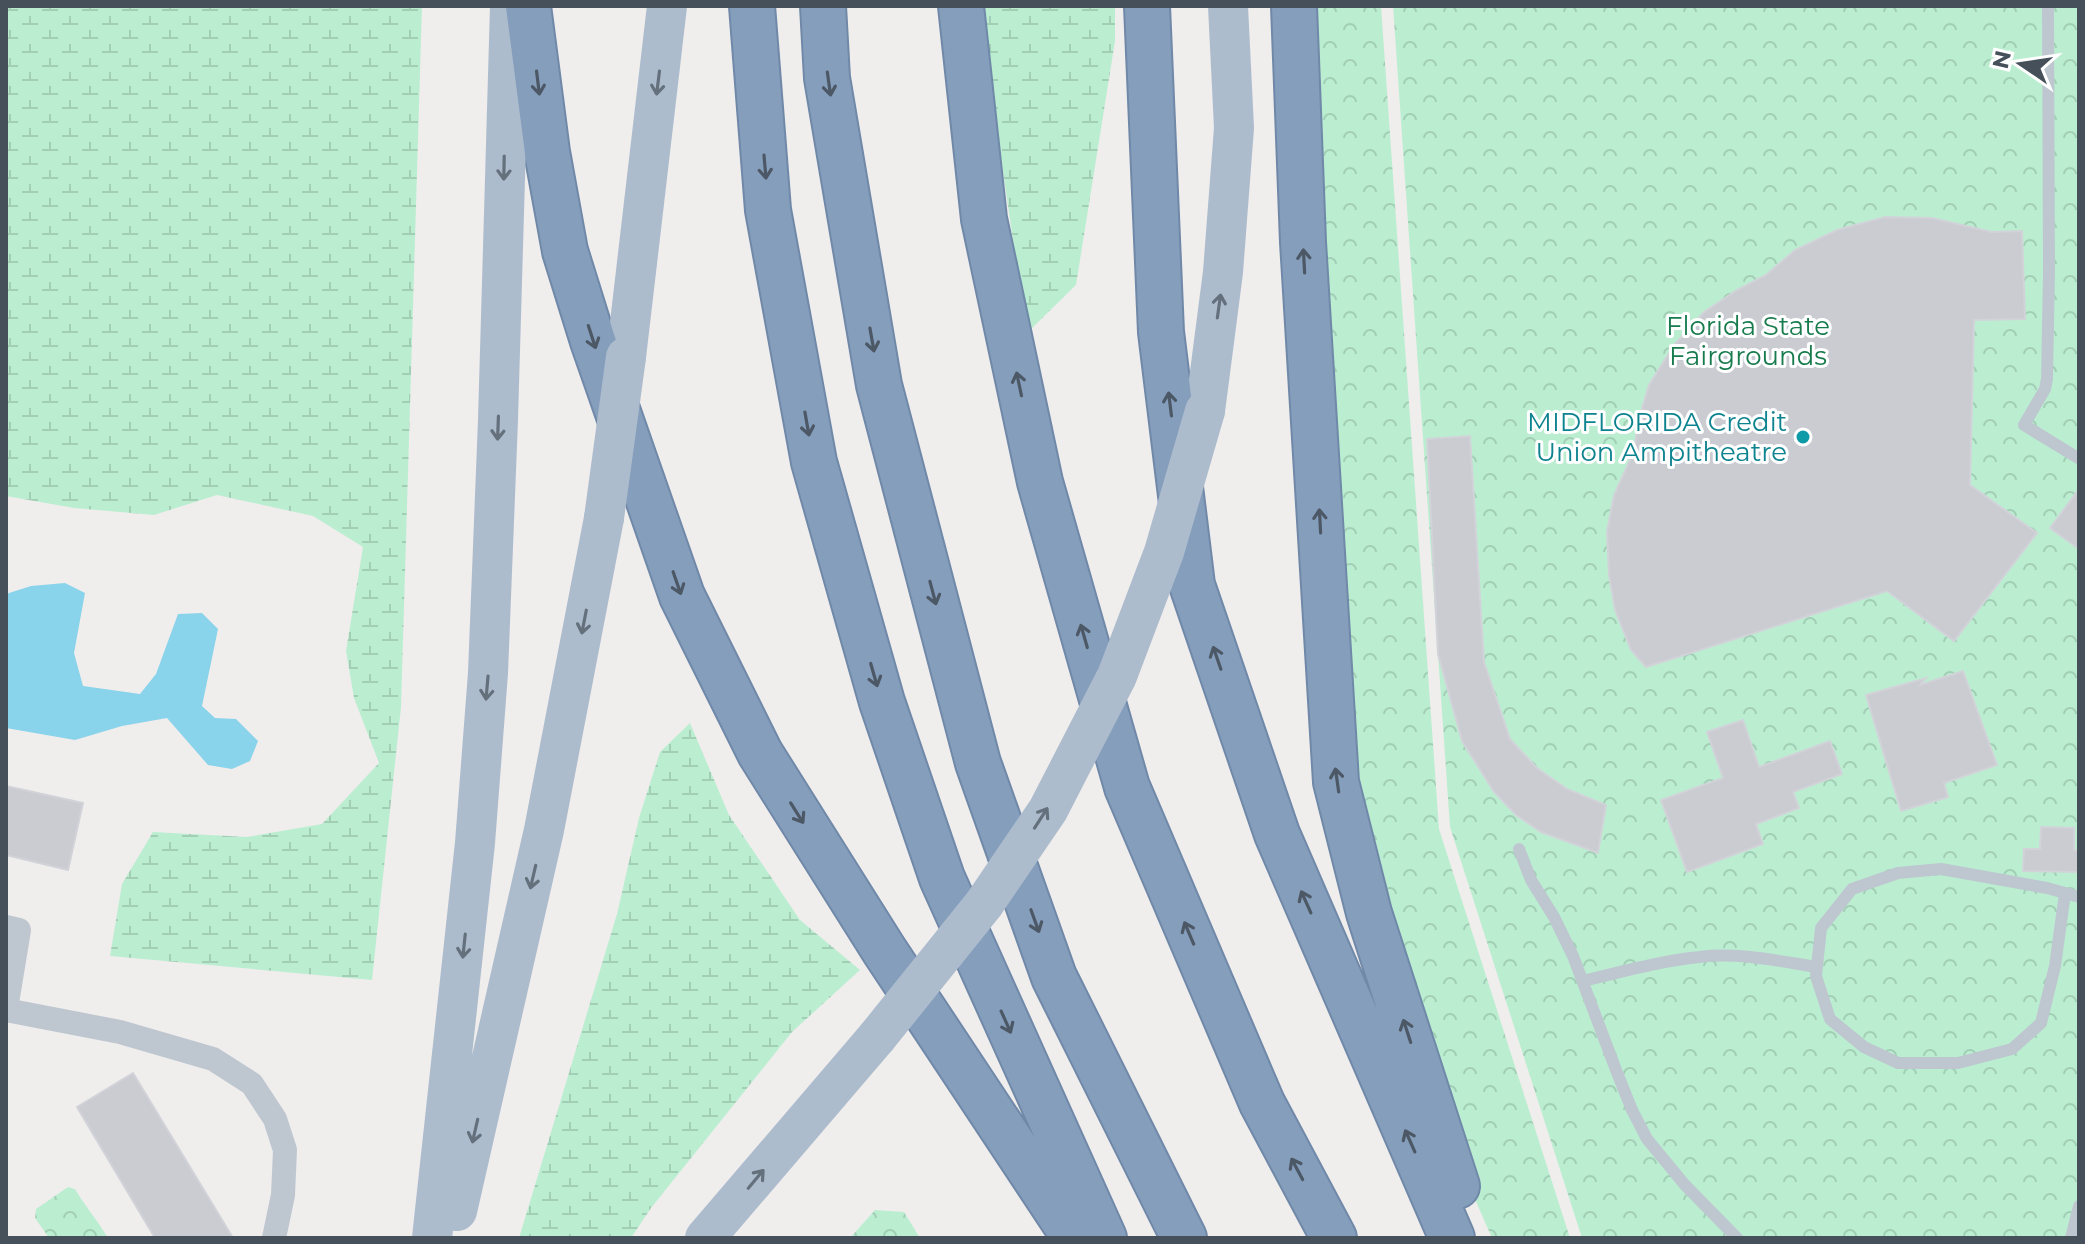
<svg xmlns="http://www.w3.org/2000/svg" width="2085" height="1244" viewBox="0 0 2085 1244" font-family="Montserrat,sans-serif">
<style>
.forest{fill:url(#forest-crowns)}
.wetland{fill:url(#wetland-marsh)}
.water{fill:#89d3eb}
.building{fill:#caccd2;stroke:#d1d3d9;stroke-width:2}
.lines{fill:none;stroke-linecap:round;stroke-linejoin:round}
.motorway-casing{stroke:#7089a8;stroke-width:48}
.service{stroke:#bec7d0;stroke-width:12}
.minor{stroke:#bec7d0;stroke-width:24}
.primary{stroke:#adbccd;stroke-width:40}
.motorway{stroke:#859ebc;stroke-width:44}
.primary-bridge{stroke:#adbccd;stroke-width:40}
.oneway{stroke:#4c5865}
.oneway2{stroke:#65707d}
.culture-dot{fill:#0f9aa8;stroke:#fff;stroke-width:3}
.labels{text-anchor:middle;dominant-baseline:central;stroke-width:6;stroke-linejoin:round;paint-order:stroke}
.park-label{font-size:26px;fill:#177b4d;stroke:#fff}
.culture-label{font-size:26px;fill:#0d838f;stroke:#fff;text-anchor:end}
</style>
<defs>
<pattern id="forest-crowns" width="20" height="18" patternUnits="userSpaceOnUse" patternTransform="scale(2)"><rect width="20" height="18" fill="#bbeed1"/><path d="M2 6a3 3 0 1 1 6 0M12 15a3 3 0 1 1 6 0" fill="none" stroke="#a2ceb6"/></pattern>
<pattern id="wetland-marsh" width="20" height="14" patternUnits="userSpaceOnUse" patternTransform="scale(2)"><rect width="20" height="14" fill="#bbeed1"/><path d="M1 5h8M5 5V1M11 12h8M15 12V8" fill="none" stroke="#a2ceb6"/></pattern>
</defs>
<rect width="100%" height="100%" fill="#f0eded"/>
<path class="forest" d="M1308,6H1381L1439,829L1570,1238H1492L1477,1204L1383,910L1350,781Z
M1393,6H2079V1238H1582L1450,827Z
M68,1187L75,1189C85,1206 98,1221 108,1238H49L35,1218L36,1209Z
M875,1210L904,1212L920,1238H850Z"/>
<path class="wetland" d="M6,6H422L401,707L372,980L110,956L122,884L153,832L247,837L322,824L379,763L354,698L346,651L363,547L313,516L217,495L154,515L74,508L6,496Z
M979,6H1115V41L1076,285L1029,331L1022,302Z
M690,723L729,815L800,920L860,970L792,1032L651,1208L631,1238H519L617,914L639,818L660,752Z"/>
<path class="water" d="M65,583L85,593L74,653L83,686L140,694L156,674L178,614L202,613L218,629L202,706L215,718L236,719L258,741L250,761L232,769L208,765L167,718L122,726L75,740L6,728V594L31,586Z"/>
<path class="building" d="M1885,217L1932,218L1992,232L2022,231L2025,319L1974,320L1970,485L2037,533L1954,641L1887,591L1646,667L1631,650L1615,610L1609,575L1607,532L1614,495L1634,451L1638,422L1649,385L1674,345L1704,312L1737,290L1766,275L1795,250L1837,230Z
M1470,436L1484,662L1510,739L1537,768L1567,789L1606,805L1598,853L1541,832L1516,815L1494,792L1462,741L1438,654L1427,439Z
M2079,489V549L2050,528Z
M1963,671L1997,765L1944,783L1948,797L1901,811L1866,695L1926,678L1920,685Z
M1743,720L1759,767L1830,741L1842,774L1793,792L1799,808L1756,824L1763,844L1687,872L1661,800L1723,778L1707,732Z
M6,786L83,803L68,870L6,855Z
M2041,827L2074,828V850H2079V872L2023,871L2024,849H2040Z
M133,1073L233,1238H155L77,1107Z"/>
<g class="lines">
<g class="motorway-casing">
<path id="motorway" d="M528,6L547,152L565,251L593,341L682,596L760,753L884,950L1075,1238
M752,6L768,210L814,462L882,702L942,878L1104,1238
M823,6L827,78L879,385L978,763L1054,977L1184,1238
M961,6L984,219L1040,482L1127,787L1262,1103L1334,1238
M1147,6L1161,332L1192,585L1277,834L1452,1238
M1294,6L1303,242L1336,782L1369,913L1457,1186"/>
</g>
<path class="service" d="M2048,6L2049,272L2047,379L2045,389L2024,425L2078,458L2079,456
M1519,849L1531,880L1554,917L1573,956L1616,1070L1632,1110L1647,1139L1685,1185L1737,1238
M2065,893L2055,966L2041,1023L2012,1049L1958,1063H1898L1864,1047L1830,1019L1816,976L1821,928L1852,889L1898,873L1941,869L2047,888L2065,893L2079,897
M1583,981C1621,972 1660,961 1699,957C1738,952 1778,961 1817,967
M2071,1238L2079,1206"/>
<path class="minor" d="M6,927L19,930L6,1009
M6,1010L120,1032L213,1059L252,1084L275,1119L285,1150L283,1195L274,1238"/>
<path class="primary" d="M626,357L667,6
M1205,411L1223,272L1234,128L1228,6
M457,1211L544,830L604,518
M432,1238L475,843L488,673L498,420L510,6
M705,1238L877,1037"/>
<use href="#motorway" class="motorway"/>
<path class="primary-bridge" d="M604,518L626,357
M877,1037L984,904L1048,810L1117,676L1164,552L1205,411"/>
</g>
<defs><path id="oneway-shaft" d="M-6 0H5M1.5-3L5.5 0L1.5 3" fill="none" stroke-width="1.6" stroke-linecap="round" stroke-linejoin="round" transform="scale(2)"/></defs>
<g class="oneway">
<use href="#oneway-shaft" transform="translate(538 83) rotate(83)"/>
<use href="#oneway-shaft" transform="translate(829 84) rotate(82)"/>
<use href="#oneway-shaft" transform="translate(765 167) rotate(85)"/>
<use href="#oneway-shaft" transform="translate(1304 261) rotate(-93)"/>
<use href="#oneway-shaft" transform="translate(592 337) rotate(72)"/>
<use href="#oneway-shaft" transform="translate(872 340) rotate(80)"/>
<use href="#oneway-shaft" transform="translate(1019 384) rotate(-102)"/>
<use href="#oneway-shaft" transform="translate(1170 404) rotate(-97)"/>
<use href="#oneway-shaft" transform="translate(807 424) rotate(80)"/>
<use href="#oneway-shaft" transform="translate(1320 521) rotate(-93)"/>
<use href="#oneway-shaft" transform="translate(677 583) rotate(71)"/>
<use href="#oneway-shaft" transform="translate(933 593) rotate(75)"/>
<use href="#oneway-shaft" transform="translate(1084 636) rotate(-106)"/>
<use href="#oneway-shaft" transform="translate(1217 658) rotate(-109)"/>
<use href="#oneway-shaft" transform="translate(874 675) rotate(74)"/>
<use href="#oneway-shaft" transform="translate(1337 780) rotate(-98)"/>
<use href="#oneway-shaft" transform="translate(797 813) rotate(58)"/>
<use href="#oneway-shaft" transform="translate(1306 902) rotate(-114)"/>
<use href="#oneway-shaft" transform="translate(1035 921) rotate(70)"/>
<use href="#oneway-shaft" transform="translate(1189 933) rotate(-113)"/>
<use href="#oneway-shaft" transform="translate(1006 1022) rotate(66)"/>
<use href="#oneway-shaft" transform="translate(1407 1031) rotate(-108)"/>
<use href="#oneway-shaft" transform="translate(1410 1141) rotate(-114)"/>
<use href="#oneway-shaft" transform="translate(1297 1169) rotate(-118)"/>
</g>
<g class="oneway2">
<use href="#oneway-shaft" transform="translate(658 83) rotate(97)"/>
<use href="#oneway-shaft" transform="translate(504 168) rotate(91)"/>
<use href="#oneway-shaft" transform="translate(1219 306) rotate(-82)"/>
<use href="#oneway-shaft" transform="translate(498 428) rotate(92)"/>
<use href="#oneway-shaft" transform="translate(584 622) rotate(101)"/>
<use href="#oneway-shaft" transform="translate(487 688) rotate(95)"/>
<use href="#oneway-shaft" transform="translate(1041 818) rotate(-57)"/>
<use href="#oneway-shaft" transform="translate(533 877) rotate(103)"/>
<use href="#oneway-shaft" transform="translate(464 946) rotate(96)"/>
<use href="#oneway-shaft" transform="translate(475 1131) rotate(103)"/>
<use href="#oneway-shaft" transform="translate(756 1179) rotate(-50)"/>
</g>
<circle class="culture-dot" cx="1803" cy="437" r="8"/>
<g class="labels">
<g class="park-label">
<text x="1748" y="326">Florida State<tspan x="1748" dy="30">Fairgrounds</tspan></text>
</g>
<g class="culture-label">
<text x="1787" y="422">MIDFLORIDA Credit<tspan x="1787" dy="30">Union Ampitheatre</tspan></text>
</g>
</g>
<rect width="2085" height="1244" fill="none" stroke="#46505b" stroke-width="16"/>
<g transform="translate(2021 64) rotate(283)" stroke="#ffffff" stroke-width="6" paint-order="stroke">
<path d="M0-6L14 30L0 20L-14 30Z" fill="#46505b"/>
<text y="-12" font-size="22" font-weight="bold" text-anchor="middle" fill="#46505b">N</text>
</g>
</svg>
